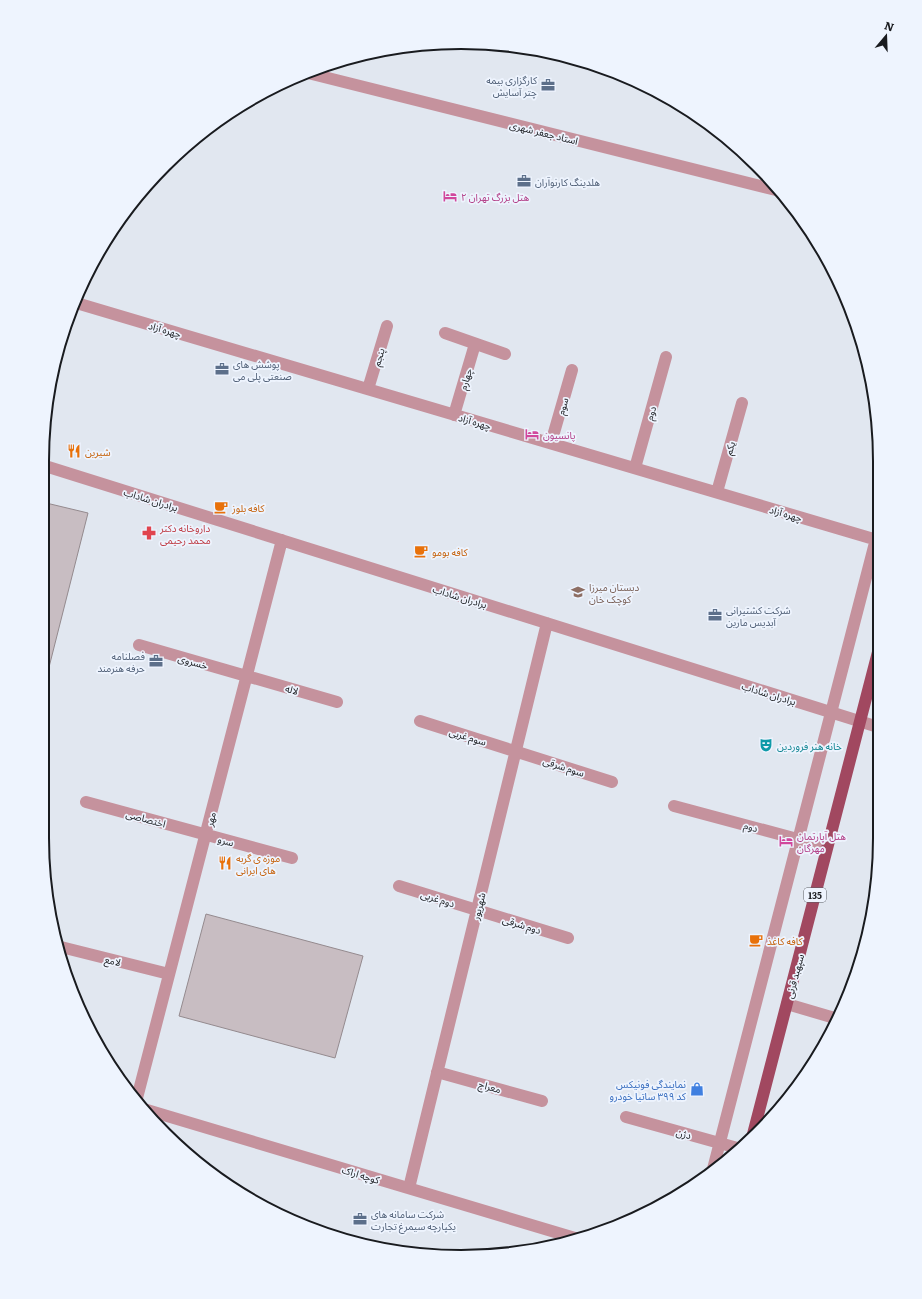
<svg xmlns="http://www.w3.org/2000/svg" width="922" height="1299" viewBox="0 0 922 1299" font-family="Literata,'Noto Sans Arabic',serif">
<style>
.building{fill:#c8bdc2;stroke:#948a8e}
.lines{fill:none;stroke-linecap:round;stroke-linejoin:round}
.minor{stroke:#c5929d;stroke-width:12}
.major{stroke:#a14860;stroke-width:12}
.labels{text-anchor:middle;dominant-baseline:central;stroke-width:3.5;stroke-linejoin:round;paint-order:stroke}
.shield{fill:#eef4fe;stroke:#595c62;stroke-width:1}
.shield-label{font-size:9px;font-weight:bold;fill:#191b1f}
.service-label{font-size:10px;fill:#4e5e75;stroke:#eef4fe;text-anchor:start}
.street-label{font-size:10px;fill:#191b1f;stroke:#eef4fe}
.hotel-label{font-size:10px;fill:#b23c85;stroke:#eef4fe;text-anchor:start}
.food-label{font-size:10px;fill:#c56008;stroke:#eef4fe;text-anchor:start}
.health-label{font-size:10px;fill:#be3a42;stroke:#eef4fe;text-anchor:start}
.education-label{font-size:10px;fill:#785e54;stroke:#eef4fe;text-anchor:start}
.culture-label{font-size:10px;fill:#0d838f;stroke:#eef4fe;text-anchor:start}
.shop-label{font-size:10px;fill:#366cbe;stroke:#eef4fe;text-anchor:end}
.rim{fill:none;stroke:#191b1f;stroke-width:2}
</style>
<rect width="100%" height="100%" fill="#e1e7f0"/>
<path class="building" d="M42,502L88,513L45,683L42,682Z
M206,914L363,956L335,1058L179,1016Z"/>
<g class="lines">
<path class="minor" d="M308,73L780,191
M73,302L877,540
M445,333L505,354
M368,389L387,326
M454,415L475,344
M551,443L572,370
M42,465L878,727
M635,468L666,357
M717,492L742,403
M139,645L337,702
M420,721L612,782
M86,802L292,858
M674,806L827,847
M399,886L568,938
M57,946L169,974
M787,1004L838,1019
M437,1072L542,1101
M137,1098L282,540
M147,1110L575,1238
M626,1117L741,1149
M713,1169L877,535
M409,1188L547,623"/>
<path class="major" d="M752,1138L878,652"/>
</g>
<defs>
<g id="office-bare" transform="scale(1.08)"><path d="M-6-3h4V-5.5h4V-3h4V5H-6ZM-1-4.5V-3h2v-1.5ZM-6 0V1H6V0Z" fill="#5c6f8a" stroke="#eef4fe" stroke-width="2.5" paint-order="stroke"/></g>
<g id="hotel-bare" transform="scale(1.08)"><path d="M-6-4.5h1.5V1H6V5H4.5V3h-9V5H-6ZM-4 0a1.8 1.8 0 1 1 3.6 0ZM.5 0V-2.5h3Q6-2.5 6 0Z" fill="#d1479c" stroke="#eef4fe" stroke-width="2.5" paint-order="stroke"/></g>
<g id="restaurant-bare" transform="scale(1.08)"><path d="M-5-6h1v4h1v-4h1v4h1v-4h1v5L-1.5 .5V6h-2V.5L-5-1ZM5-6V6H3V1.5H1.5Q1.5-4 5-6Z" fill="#e8710a" stroke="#eef4fe" stroke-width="2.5" paint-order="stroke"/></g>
<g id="cafe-bare" transform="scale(1.08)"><path d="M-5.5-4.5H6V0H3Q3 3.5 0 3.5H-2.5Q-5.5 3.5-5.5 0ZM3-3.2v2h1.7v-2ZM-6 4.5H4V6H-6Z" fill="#e8710a" stroke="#eef4fe" stroke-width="2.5" paint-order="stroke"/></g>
<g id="pharmacy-bare" transform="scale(1.08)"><path d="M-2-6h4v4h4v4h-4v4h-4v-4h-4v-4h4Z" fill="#e0444e" stroke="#eef4fe" stroke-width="2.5" paint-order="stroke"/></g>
<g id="school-bare" transform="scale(1.08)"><path d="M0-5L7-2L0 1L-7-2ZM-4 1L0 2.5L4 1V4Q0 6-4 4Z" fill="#8d6e63" stroke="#eef4fe" stroke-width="2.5" paint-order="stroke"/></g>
<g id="theatre-bare" transform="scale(1.08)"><path d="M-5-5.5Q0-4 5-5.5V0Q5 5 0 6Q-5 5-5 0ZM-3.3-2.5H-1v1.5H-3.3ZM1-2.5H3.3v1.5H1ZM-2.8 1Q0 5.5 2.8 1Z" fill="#0f9aa8" stroke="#eef4fe" stroke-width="2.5" paint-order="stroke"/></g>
<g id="shop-bare" transform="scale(1.08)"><path d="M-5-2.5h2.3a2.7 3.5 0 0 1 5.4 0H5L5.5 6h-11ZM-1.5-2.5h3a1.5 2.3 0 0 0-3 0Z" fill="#3f7fe0" stroke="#eef4fe" stroke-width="2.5" paint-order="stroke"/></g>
</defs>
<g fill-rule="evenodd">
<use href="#office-bare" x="548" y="85"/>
<use href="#office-bare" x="524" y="181"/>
<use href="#hotel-bare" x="450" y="196"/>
<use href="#office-bare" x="222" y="369"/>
<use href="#hotel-bare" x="532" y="434"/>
<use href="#restaurant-bare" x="74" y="451"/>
<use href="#cafe-bare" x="221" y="507"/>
<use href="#pharmacy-bare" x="149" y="533"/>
<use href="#cafe-bare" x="421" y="551"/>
<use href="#school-bare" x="578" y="592"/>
<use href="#office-bare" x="715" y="615"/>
<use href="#office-bare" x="156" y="661"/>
<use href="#theatre-bare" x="766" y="745"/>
<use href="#hotel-bare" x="786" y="841"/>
<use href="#restaurant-bare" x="225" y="863"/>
<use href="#cafe-bare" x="756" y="940"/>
<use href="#shop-bare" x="697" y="1089"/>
<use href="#office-bare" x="360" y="1219"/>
</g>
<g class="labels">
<rect class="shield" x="804" y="888" width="22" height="14" rx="3"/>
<g class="shield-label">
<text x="815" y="895">135</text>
</g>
<g class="service-label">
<text x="537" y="79" text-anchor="end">کارگزاری بیمه<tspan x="537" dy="12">چتر آسایش</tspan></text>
<text x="535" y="181">هلدینگ کارنوآران</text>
<text x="233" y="363">پوشش های<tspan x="233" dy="12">صنعتی پلی می</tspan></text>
<text x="726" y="609">شرکت کشتیرانی<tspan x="726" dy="12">آبدیس مارین</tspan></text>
<text x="145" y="655" text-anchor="end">فصلنامه<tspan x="145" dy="12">حرفه هنرمند</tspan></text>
<text x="371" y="1213">شرکت سامانه های<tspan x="371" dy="12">یکپارچه سیمرغ تجارت</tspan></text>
</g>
<g class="street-label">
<text transform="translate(544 132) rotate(14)">استاد جعفر شهری</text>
<text transform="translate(165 329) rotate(16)">چهره آزاد</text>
<text transform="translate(378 357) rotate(-73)">پنجم</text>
<text transform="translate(465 379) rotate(-74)">چهارم</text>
<text transform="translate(562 406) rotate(-74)">سوم</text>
<text transform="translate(650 413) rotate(-74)">دوم</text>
<text transform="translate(475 421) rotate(16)">چهره آزاد</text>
<text transform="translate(729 448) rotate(-74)">یکم</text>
<text transform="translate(151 499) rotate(17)">برادران شاداب</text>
<text transform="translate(786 513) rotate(16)">چهره آزاد</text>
<text transform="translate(460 596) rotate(17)">برادران شاداب</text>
<text transform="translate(193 661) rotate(16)">خسروی</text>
<text transform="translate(292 689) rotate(16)">لاله</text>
<text transform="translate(769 693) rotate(17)">برادران شاداب</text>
<text transform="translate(468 736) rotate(17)">سوم غربی</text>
<text transform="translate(564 766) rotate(18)">سوم شرقی</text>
<text transform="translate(146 818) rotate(15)">اختصاصی</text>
<text transform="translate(210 819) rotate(-75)">مهر</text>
<text transform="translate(751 826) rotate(15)">دوم</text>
<text transform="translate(226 840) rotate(15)">سرو</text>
<text transform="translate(438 898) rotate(17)">دوم غربی</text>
<text transform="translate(478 906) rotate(-76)">شهریور</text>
<text transform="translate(522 924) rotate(17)">دوم شرقی</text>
<text transform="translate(113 960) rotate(14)">لامع</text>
<text transform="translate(794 976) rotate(-75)">سپهبد قرنی</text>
<text transform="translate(490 1086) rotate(15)">معراج</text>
<text transform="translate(684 1133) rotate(16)">دژن</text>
<text transform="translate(361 1174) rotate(17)">کوچه اراک</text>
</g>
<g class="hotel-label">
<text x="461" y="196">هتل بزرگ تهران ۲</text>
<text x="543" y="434">پانسیون</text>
<text x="797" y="835">هتل آپارتمان<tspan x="797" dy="12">مهرگان</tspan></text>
</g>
<g class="food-label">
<text x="85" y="451">شیرین</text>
<text x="232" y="507">کافه بلوز</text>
<text x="432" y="551">کافه بومو</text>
<text x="236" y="857">موزه ی گربه<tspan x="236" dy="12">های ایرانی</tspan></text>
<text x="767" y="940">کافه کاغذ</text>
</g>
<g class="health-label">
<text x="160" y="527">داروخانه دکتر<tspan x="160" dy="12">محمد رحیمی</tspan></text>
</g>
<g class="education-label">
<text x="589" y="586">دبستان میرزا<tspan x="589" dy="12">کوچک خان</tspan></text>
</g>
<g class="culture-label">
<text x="777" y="745">خانه هنر فروردین</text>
</g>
<g class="shop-label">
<text x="686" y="1083">نمایندگی فونیکس<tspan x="686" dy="12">کد ۳۹۹ ساتیا خودرو</tspan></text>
</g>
</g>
<path d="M0 0H922V1299H0ZM461 49H461A412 412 0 0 1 873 461V838A412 412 0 0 1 461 1250H461A412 412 0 0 1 49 838V461A412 412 0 0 1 461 49Z" fill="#eef4fe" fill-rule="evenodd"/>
<path class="rim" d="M461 49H461A412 412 0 0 1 873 461V838A412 412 0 0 1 461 1250H461A412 412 0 0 1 49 838V461A412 412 0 0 1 461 49Z"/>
<g transform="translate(886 36) rotate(19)" stroke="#eef4fe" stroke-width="3" paint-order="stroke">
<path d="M0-3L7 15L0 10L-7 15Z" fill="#191b1f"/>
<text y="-6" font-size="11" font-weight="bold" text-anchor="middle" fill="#191b1f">N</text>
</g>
</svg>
